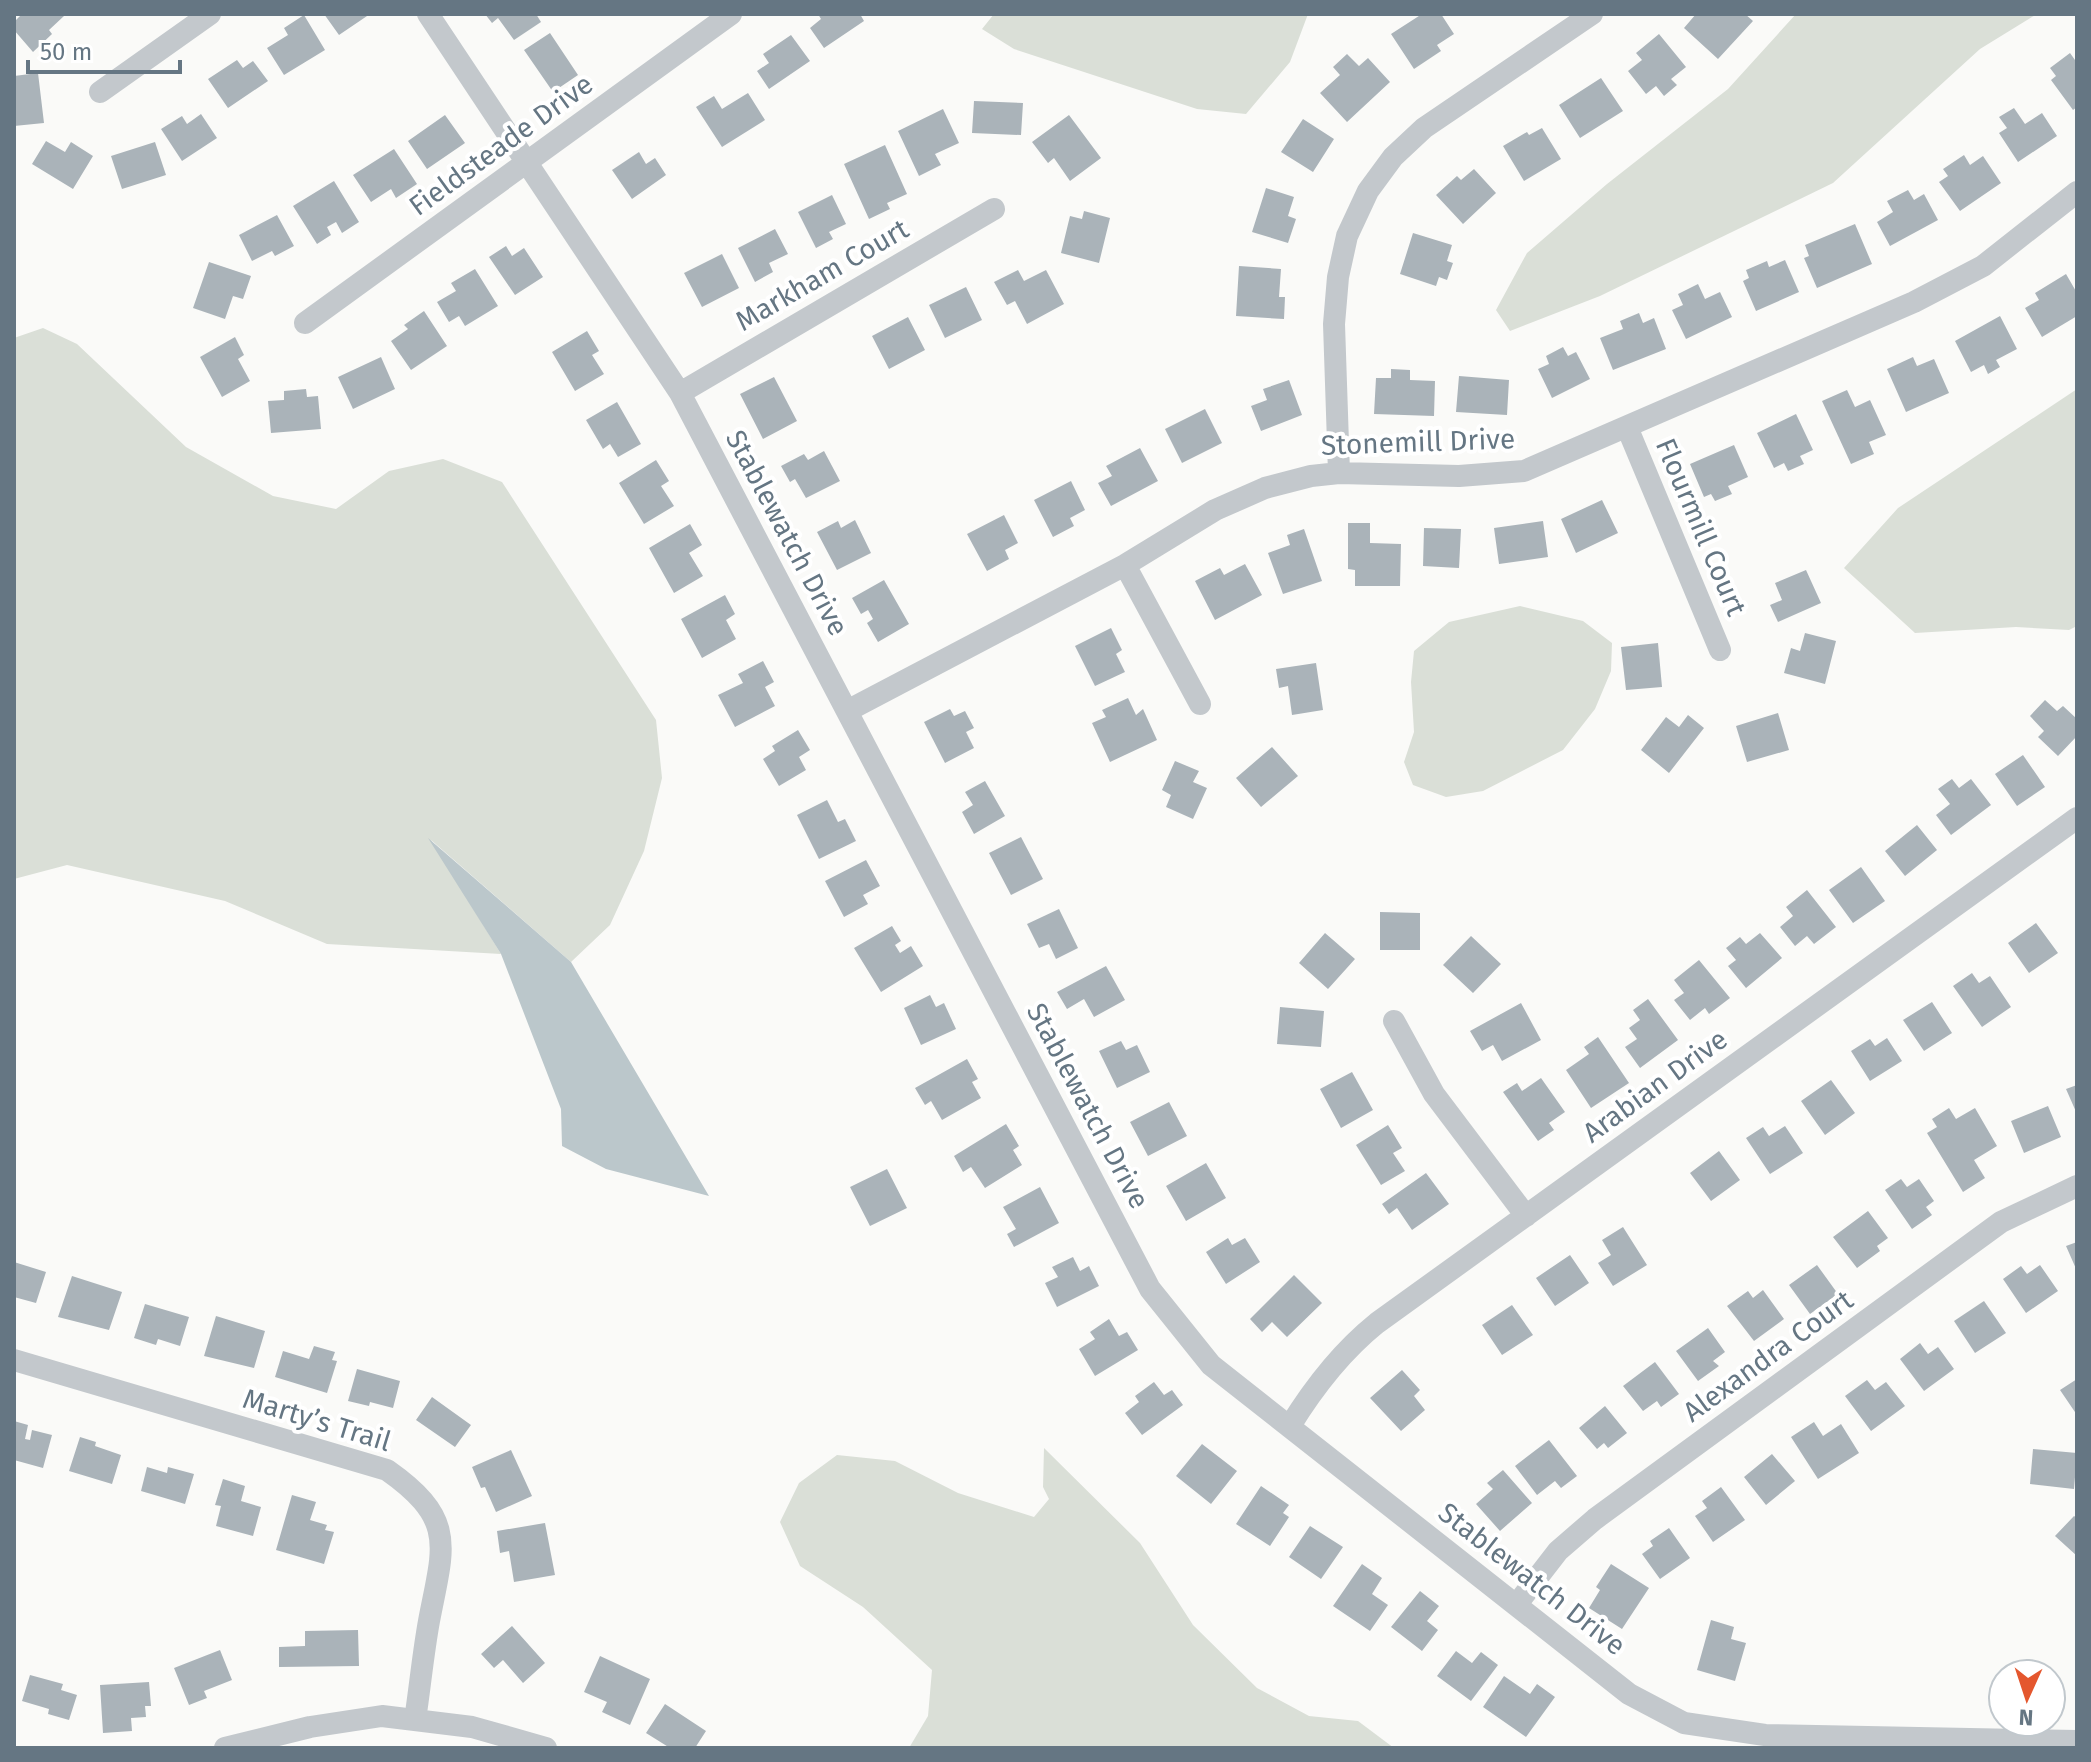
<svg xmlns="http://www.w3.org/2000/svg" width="2091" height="1762" viewBox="0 0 2091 1762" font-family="'Fira Sans',sans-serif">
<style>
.green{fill:#dadfd7}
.water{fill:#bbc7cb}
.building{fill:#aab3b9}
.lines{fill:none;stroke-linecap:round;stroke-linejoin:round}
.minor{stroke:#c3c8cc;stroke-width:22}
.labels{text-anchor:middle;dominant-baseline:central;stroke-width:8;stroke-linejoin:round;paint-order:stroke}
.street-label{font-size:28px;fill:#657683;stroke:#fff}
</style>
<rect width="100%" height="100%" fill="#fafaf8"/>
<path class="green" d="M994,14H1308L1290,62L1246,114L1197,109L1014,49L982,29Z
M1796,14H2037L1980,49L1833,183L1600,296L1510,331L1496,310L1527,253L1607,184L1728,89Z
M43,328L77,344L186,447L273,496L336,509L389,471L443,459L502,482L656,720L662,778L644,851L610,925L571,962L431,840L501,954L327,944L225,901L67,865L14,879V338Z
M2077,389V626L2069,630L2016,627L1915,633L1844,568L1898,508Z
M1520,606L1583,621L1612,643L1611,671L1595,709L1563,750L1483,791L1446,797L1413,785L1404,762L1414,732L1411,682L1414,651L1449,622Z
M1044,1448L1140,1543L1193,1625L1257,1688L1309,1716L1358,1721L1394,1748H909L928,1716L932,1670L863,1607L800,1566L780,1522L799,1483L837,1455L895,1461L958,1493L1034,1517L1049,1499L1043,1487Z"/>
<path class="water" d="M428,838L571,962L709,1196L606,1169L562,1146L561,1109L501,954Z"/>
<path class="building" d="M22,14H63L64,16L49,30L52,34L33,52L14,30V22Z
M324,14H370L339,35Z
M485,14H536L541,22L514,40L498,18L492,23Z
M818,14H860L864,21L824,48L810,28L821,19Z
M1422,14H1441L1454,34L1437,45L1441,51L1414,69L1391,34Z
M1696,14H1745L1753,21L1718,59L1684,28Z
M304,15L325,50L284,75L267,48L288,35L284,28Z
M550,33L578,75L553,92L524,50Z
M1659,34L1686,67L1671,79L1677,85L1664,96L1656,86L1646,94L1628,71L1642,60L1636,53Z
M791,35L810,61L769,89L757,71L769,63L763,54Z
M2070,53L2075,60L2077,58V107L2073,110L2051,80L2056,76L2050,68Z
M1347,54L1359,66L1368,58L1390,82L1347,122L1320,93L1340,75L1333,67Z
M237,60L243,68L253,61L268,81L228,108L208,79Z
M38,73L44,123L14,126V76Z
M1601,78L1623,111L1580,138L1559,105Z
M748,93L765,120L722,147L696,107L714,96L722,109Z
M974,101L1023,103L1021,135L972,133Z
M2014,108L2025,124L2042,113L2057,136L2018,162L1999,133L2007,128L1999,117Z
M943,109L959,143L935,154L941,165L919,176L898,131Z
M201,114L217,138L182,161L161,129L182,116L187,124Z
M445,115L465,143L427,169L408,141Z
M1069,115L1101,158L1070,181L1054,158L1048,163L1032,142Z
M1303,119L1334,139L1313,172L1281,152Z
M1542,128L1561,159L1524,181L1503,146L1527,132L1529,135Z
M46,141L65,152L71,142L93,156L73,189L32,164Z
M155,142L166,175L122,189L111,156Z
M885,145L907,194L887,203L890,209L869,219L844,164Z
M394,149L417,184L396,198L391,189L371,202L353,175Z
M639,152L646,164L655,158L666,175L632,199L612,170Z
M1964,155L1970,165L1983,156L2001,183L1960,211L1939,182L1948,176L1943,169Z
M1474,169L1496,193L1463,224L1436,195L1457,176L1461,180Z
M334,181L359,222L342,233L336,222L327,227L331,235L317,244L293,206Z
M1266,188L1294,197L1288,216L1296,219L1288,243L1252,232Z
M1908,190L1914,200L1924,194L1938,220L1890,246L1877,222L1893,212L1887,201Z
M832,195L846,224L829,232L833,239L816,248L798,212Z
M1084,211L1110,218L1099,263L1061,253L1070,216L1082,219Z
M277,215L294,246L275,256L272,251L252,261L239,235Z
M1855,224L1872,264L1817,288L1804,258L1809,256L1805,245Z
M775,229L788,254L769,263L773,272L755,282L738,248Z
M1413,233L1452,245L1447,261L1453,263L1447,280L1439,277L1436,286L1400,274Z
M506,246L512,256L524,248L543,277L515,295L489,257Z
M722,254L739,288L702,307L684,273Z
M1785,260L1799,292L1756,311L1743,281L1749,278L1746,270L1767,261L1769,267Z
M209,262L251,276L243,299L233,296L225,319L193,308Z
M1239,266L1281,269L1279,297H1285L1284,319L1236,316Z
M475,269L498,306L465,326L459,316L449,322L437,302L456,291L451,283Z
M1018,270L1024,281L1046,270L1064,304L1027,324L1015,301L1007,305L994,282Z
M2066,274L2077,293V316L2042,337L2025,308L2039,300L2035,293Z
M1698,284L1705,299L1720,292L1732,317L1686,339L1672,310L1683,305L1678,294Z
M966,287L982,320L945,338L929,305Z
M424,311L447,346L411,370L391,341L408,329L404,325Z
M1639,313L1643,323L1654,318L1666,349L1613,370L1600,338L1623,329L1620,321Z
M2000,316L2017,349L1996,360L2000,367L1988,374L1984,365L1971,372L1955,341Z
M908,317L925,350L889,369L872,336Z
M587,331L599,351L592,355L604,374L575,391L552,352Z
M235,337L244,355L238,359L250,381L222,397L200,357Z
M1563,347L1568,356L1576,352L1590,379L1552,398L1538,369L1549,364L1546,356Z
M381,357L395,389L353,409L338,377Z
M1913,357L1917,366L1934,359L1949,393L1906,412L1887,369Z
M1391,369L1410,370V380L1435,381L1434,416L1374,414L1376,378H1391Z
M1459,376L1509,380L1507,415L1456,412Z
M774,377L797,421L763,439L740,394Z
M1289,380L1302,415L1261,431L1251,406L1267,400L1263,389Z
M306,389L307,397L318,396L321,429L271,433L268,401L284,400V391Z
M1847,390L1855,407L1870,400L1886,435L1869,442L1874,454L1851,464L1822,401Z
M617,402L641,444L618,457L610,444L603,449L586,420Z
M1205,409L1222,443L1182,463L1165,429Z
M1796,414L1813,450L1800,456L1804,464L1788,471L1784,463L1774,468L1757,433Z
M1734,445L1748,477L1728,486L1732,494L1715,501L1711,494L1704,497L1690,464Z
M1140,448L1158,481L1111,506L1098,483L1112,476L1106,466Z
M824,451L840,481L806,498L795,479L790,482L781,466L804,454L808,460Z
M656,460L669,481L661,486L674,506L644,524L619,483Z
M1071,481L1085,510L1070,518L1074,526L1053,537L1034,500Z
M1602,500L1618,533L1576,553L1561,519Z
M1004,515L1018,543L1005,550L1009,559L987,571L967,534Z
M855,520L871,553L837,570L817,532L838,521L841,528Z
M1543,521L1548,557L1499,564L1494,528Z
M1348,523H1370V543L1401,544L1400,586H1355V570L1348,569Z
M690,524L702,545L689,553L703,576L674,593L649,548Z
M1424,528L1461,529L1459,568L1423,566Z
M1304,529L1322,581L1283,594L1268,553L1290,545L1287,535Z
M1245,564L1262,595L1215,620L1195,581L1220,568L1224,575Z
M1806,570L1821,603L1778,622L1770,605L1782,600L1775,583Z
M884,580L909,624L878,642L867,623L873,619L868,610L861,614L852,598Z
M725,595L735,614L726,620L736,639L702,658L681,619Z
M1111,628L1122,650L1116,654L1125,672L1095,686L1075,646Z
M1805,633L1836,641L1825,684L1784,673L1791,648L1800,651Z
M1658,643L1662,687L1626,690L1621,647Z
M763,661L774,682L765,687L775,706L735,727L718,695L743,683L738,674Z
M1316,663L1323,710L1292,715L1288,686L1279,688L1276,669Z
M1128,698L1136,715L1143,709L1157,740L1110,762L1092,723L1106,717L1102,710Z
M2045,700L2057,711L2063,706L2077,719V736L2058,756L2038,737L2044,731L2030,716Z
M950,709L954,716L965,711L974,728L966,732L974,748L945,763L924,722Z
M1778,713L1789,750L1747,762L1736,726Z
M1688,715L1704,728L1669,773L1641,750L1666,717L1679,727Z
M798,730L810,750L799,757L806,770L779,786L763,759L775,751L772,746Z
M1272,747L1298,776L1261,807L1236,778Z
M2023,755L2045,787L2017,806L1995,774Z
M1175,761L1199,771L1193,782L1207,788L1193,819L1166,807L1171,795L1162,790Z
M1952,779L1959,788L1971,779L1991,805L1951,835L1936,815L1950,804L1938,789Z
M985,781L1005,816L974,834L962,812L973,805L965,792Z
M827,800L838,822L845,819L856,841L819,859L797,815Z
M1917,825L1937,850L1905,876L1885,851Z
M1021,837L1043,879L1011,895L989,853Z
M866,860L880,886L863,895L868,904L844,917L825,881Z
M1861,867L1885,901L1853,923L1829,890Z
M1807,890L1836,927L1814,944L1807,936L1795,946L1780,927L1793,916L1786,907Z
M1059,909L1078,948L1056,959L1049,944L1039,948L1027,924Z
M1380,912L1420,913V950H1380Z
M2036,923L2058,953L2029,973L2008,943Z
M892,926L901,941L895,945L900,953L911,946L923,966L881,992L854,948Z
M1325,933L1355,959L1328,989L1299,963Z
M1760,933L1782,958L1746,988L1728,966L1736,960L1726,948L1740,937L1746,944Z
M1471,936L1501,964L1473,993L1443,965Z
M1699,960L1730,998L1709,1014L1705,1008L1690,1020L1674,1000L1684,993L1674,980Z
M1106,966L1125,1000L1094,1017L1084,999L1067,1009L1057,992Z
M1972,973L1979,983L1990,976L2011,1007L1982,1027L1953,986Z
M930,995L936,1007L944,1003L956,1029L921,1045L904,1008Z
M1648,999L1678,1040L1640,1068L1625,1047L1637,1039L1629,1028L1640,1020L1633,1010Z
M1932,1002L1952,1033L1924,1051L1903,1020Z
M1521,1003L1541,1040L1502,1061L1493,1045L1482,1051L1470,1031Z
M1280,1007L1324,1011L1321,1047L1277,1044Z
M1598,1037L1629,1083L1591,1108L1566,1070L1589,1054L1584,1047Z
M1887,1038L1902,1061L1870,1081L1851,1051L1870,1039L1875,1046Z
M1121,1041L1126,1050L1137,1045L1150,1072L1117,1088L1099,1051Z
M967,1059L978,1079L972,1082L981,1098L942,1120L931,1101L925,1105L915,1088Z
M1352,1072L1373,1110L1341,1128L1320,1089Z
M1541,1078L1565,1112L1549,1123L1554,1130L1538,1141L1503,1092L1517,1083L1522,1091Z
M1831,1080L1855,1113L1825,1135L1801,1101Z
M2077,1085V1114L2066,1089Z
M1169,1102L1187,1136L1148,1156L1130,1122Z
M2048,1106L2061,1137L2024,1153L2011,1121Z
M1949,1108L1956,1119L1975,1108L1997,1146L1974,1160L1985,1178L1963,1192L1927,1133L1937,1127L1932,1119Z
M1006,1124L1019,1146L1013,1150L1022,1165L985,1188L971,1167L963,1172L954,1156Z
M1388,1125L1402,1148L1393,1153L1405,1171L1381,1185L1356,1145Z
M1785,1126L1803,1153L1770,1174L1746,1138L1763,1127L1769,1136Z
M1719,1151L1740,1180L1711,1201L1690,1173Z
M1206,1163L1226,1198L1186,1221L1166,1186Z
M887,1169L907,1208L870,1226L850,1187Z
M1426,1173L1449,1204L1412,1230L1397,1208L1389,1214L1382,1204Z
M1901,1179L1907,1187L1919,1179L1934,1201L1926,1207L1932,1215L1912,1229L1885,1190Z
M1040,1187L1059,1223L1014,1247L1007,1234L1016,1229L1003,1207Z
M1868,1211L1888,1238L1877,1246L1880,1251L1857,1268L1833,1237Z
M1623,1227L1647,1265L1613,1286L1598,1263L1611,1255L1602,1240Z
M1228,1238L1232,1245L1245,1238L1260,1262L1226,1284L1206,1252Z
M2077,1242V1271L2066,1246Z
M1570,1255L1589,1283L1555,1306L1536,1278Z
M1073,1257L1080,1271L1089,1266L1099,1286L1057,1307L1045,1283L1058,1277L1052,1267Z
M14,1262L46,1272L36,1303L14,1297Z
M1817,1265L1838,1294L1810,1314L1789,1285Z
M2040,1265L2058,1291L2026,1313L2003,1279L2021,1266L2027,1274Z
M1294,1275L1322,1303L1287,1337L1272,1322L1262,1332L1250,1319Z
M72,1276L122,1292L109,1330L58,1317Z
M1763,1290L1784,1319L1754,1341L1727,1306L1748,1291L1753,1298Z
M1984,1301L2006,1333L1975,1353L1954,1321Z
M145,1304L189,1317L180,1346L158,1339L156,1345L134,1338Z
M1512,1305L1533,1335L1502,1355L1482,1325Z
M216,1316L265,1331L254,1368L204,1356Z
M1109,1319L1119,1336L1127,1332L1138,1350L1095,1376L1079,1349L1095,1339L1090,1332Z
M1708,1328L1725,1352L1713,1361L1719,1366L1698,1381L1676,1351Z
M1920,1343L1928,1354L1938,1347L1954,1369L1924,1391L1900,1359Z
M314,1346L335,1352L332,1360L337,1361L327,1393L275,1377L283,1351L309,1359Z
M1655,1362L1679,1394L1661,1407L1657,1401L1643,1411L1623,1386Z
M357,1369L400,1381L393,1408L370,1402L369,1406L348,1401Z
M1402,1370L1420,1390L1414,1396L1425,1410L1401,1431L1370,1398Z
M2077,1379V1415L2060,1390Z
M1867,1380L1875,1390L1886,1382L1905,1406L1871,1431L1845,1396Z
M1154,1382L1164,1395L1172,1390L1183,1405L1142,1435L1125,1413L1139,1402L1135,1396Z
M432,1397L471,1425L455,1447L416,1420Z
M1605,1406L1627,1433L1608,1448L1604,1443L1597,1449L1579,1428Z
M14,1421L28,1425L25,1439L30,1440L32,1430L52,1435L43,1468L14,1460Z
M1814,1422L1823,1436L1841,1424L1859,1453L1818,1479L1791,1437Z
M80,1437L96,1442L95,1446L121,1455L112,1484L69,1471Z
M1549,1440L1577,1476L1561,1488L1555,1481L1537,1495L1515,1466Z
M1202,1444L1237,1471L1211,1504L1176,1476Z
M2033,1449L2077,1453L2074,1489L2030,1484Z
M511,1450L532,1496L496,1512L485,1487L481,1488L472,1467Z
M1772,1454L1795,1481L1766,1505L1744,1477Z
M147,1467L167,1473L168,1467L194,1474L185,1504L141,1491Z
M1503,1470L1532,1503L1500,1531L1476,1504L1493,1489L1487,1483Z
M223,1479L245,1486L241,1501L261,1507L253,1536L216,1526L221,1506L215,1505Z
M1261,1486L1289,1505L1283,1513L1289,1517L1270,1546L1236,1524Z
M1721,1487L1745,1520L1713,1542L1695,1516L1707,1508L1702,1501Z
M292,1495L316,1502L310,1520L327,1525L325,1530L334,1532L324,1564L276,1550Z
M2074,1516L2077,1518V1556L2055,1536Z
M545,1523L555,1575L514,1582L509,1551L500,1553L497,1531Z
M1310,1526L1343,1547L1321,1579L1289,1557Z
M1669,1528L1690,1558L1660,1579L1642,1554L1653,1546L1650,1541Z
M1362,1564L1382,1578L1372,1594L1388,1605L1370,1631L1333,1606Z
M1611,1564L1649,1588L1622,1629L1589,1608L1600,1590L1596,1587Z
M1420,1591L1439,1606L1427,1621L1438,1630L1422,1651L1391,1627Z
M1711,1620L1734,1627L1731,1639L1746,1643L1735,1681L1697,1670Z
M512,1626L545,1663L523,1683L503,1660L494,1668L481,1654Z
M358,1630L359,1666L279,1667V1647L305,1646V1631Z
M220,1650L232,1680L204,1691L207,1698L189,1705L174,1668Z
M1456,1651L1472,1663L1481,1652L1498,1665L1471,1701L1437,1676Z
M600,1656L650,1679L630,1725L602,1712L607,1702L584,1692Z
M30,1675L63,1684L61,1690L77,1695L69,1720L48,1714L49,1709L22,1701Z
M1504,1676L1530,1694L1537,1684L1555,1697L1526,1737L1483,1707Z
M149,1682L151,1706H145L146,1717L131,1718L132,1731L103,1733L100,1685Z
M665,1704L706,1731L695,1748H670L646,1733Z"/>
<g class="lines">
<path class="minor" d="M428,14L680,393L1150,1289L1211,1365L1629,1694L1684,1723L1765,1735L2077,1741
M100,92L210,14
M305,323L731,14
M680,393L994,209
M1627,427L1720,650
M1339,473L1334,324L1338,277L1347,236L1368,191L1393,157L1424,128L1592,14
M1125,565L1200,704
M847,711L1125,565L1215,510L1265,488L1311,476L1339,473L1459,476L1524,471L1914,302L1983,266L2077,192
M1394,1021L1434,1094L1526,1216
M14,1360L387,1470C458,1520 443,1547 429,1621C423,1654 420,1687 415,1720
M1290,1426C1314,1387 1341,1352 1377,1323L2077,818
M1517,1604L1558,1551L1595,1519L2001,1222L2077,1186
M225,1748L310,1727L382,1716L472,1727L546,1748"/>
</g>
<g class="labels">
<g class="street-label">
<text transform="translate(501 145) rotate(-36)">Fieldsteade Drive</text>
<text transform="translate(822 275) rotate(-30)">Markham Court</text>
<text transform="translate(1418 442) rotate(-2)">Stonemill Drive</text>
<text transform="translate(1701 527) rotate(67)">Flourmill Court</text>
<text transform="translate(787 533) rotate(62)">Stablewatch Drive</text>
<text transform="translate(1655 1086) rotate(-36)">Arabian Drive</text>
<text transform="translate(1088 1106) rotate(62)">Stablewatch Drive</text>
<text transform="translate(1768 1356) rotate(-36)">Alexandra Court</text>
<text transform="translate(317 1420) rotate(17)">Marty’s Trail</text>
<text transform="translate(1532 1579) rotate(38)">Stablewatch Drive</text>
</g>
</g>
<rect width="2091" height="1762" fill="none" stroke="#657683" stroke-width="32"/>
<g transform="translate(2027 1698) rotate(183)"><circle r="38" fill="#ffffff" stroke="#c1c8cd" stroke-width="2"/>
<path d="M0-6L14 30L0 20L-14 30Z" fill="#e4572e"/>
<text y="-12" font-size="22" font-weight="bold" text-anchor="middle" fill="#657683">N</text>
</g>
<path d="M28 60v12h152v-12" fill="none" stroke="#657683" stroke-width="4"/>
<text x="40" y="60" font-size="24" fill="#657683" stroke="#ffffff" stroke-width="6" paint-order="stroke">50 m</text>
</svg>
